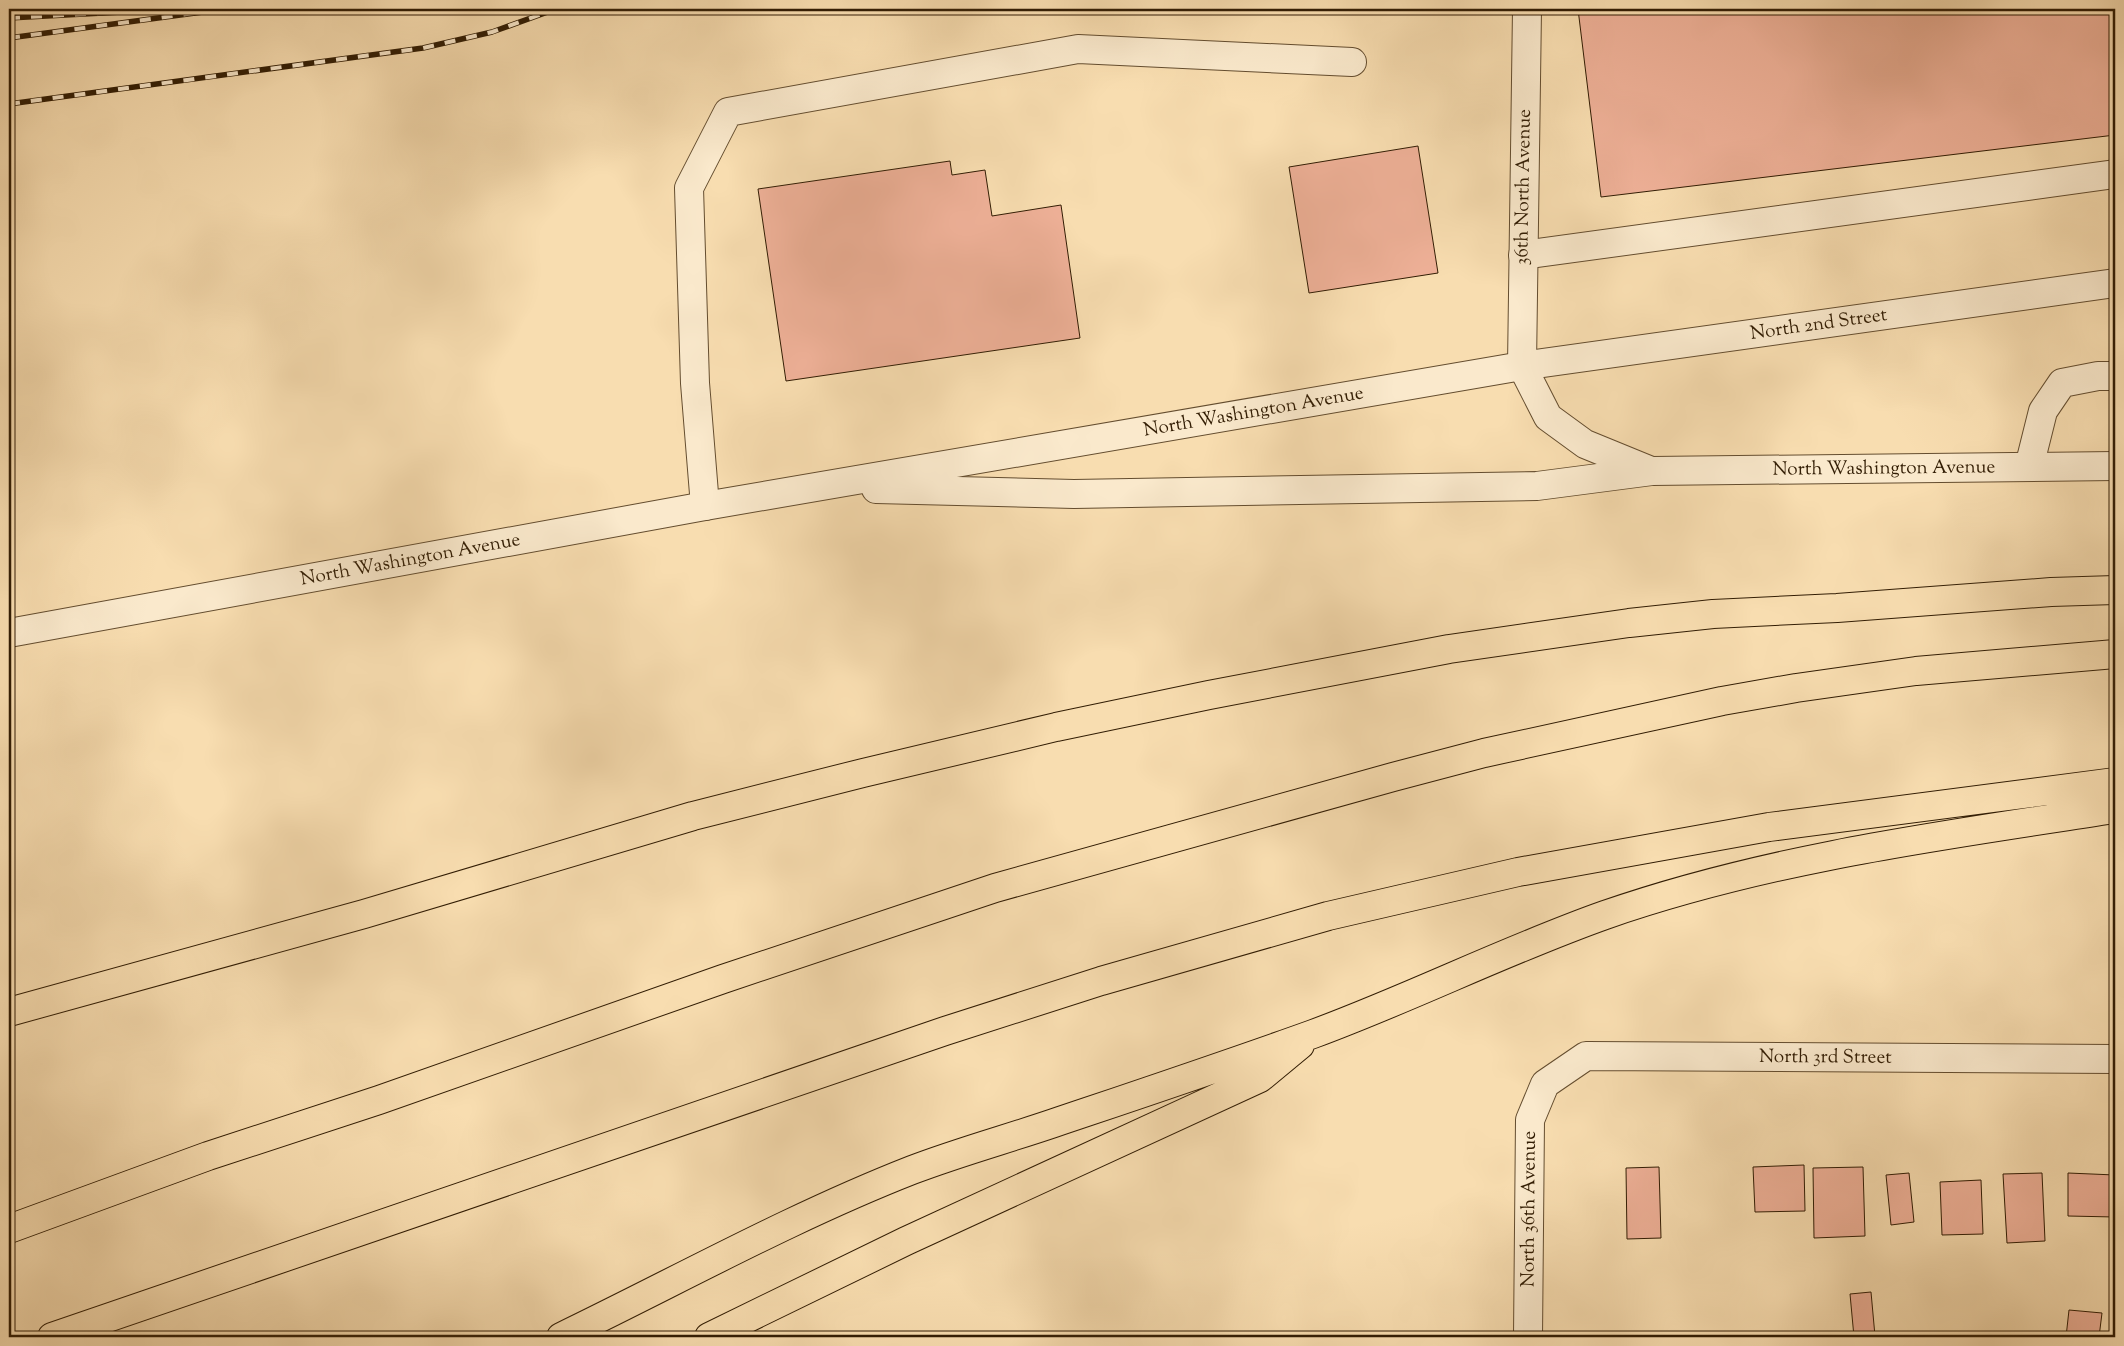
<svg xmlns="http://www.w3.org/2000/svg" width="2124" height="1346" viewBox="0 0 2124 1346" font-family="'Sorts Mill Goudy',serif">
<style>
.building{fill:#eeb097;stroke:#321d04}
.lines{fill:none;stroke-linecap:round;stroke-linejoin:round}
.minor-casing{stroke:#644d2f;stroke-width:30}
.highway-casing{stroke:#321d04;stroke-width:30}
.minor{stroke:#fae9cc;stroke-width:28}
.highway{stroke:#f8ddb0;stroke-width:28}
.rail-casing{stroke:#321d04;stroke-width:5.5}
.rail{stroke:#fae9cc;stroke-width:4;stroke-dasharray:11;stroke-linecap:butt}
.labels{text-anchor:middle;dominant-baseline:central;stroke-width:4.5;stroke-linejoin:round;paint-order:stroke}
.street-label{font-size:19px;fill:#321d04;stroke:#fae9cc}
</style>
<rect width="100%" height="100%" fill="#f8ddb0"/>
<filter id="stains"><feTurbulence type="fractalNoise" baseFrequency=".004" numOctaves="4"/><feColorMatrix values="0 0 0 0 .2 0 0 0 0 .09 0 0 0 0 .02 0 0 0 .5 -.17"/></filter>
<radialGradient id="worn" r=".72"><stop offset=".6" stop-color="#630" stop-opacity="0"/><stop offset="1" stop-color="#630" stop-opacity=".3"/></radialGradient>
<path class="building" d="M1578,9H2115V135L1601,197Z
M1418,146L1438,273L1309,293L1289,167Z
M950,161L952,175L985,170L992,216L1061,205L1080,338L786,381L758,189Z
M1804,1165L1805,1211L1755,1212L1753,1167Z
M1659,1167L1661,1238L1627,1239L1626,1168Z
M1863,1167L1865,1236L1814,1238L1813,1168Z
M1909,1173L1914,1222L1891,1225L1886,1175Z
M2042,1173L2045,1241L2007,1243L2003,1174Z
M2068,1173L2115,1175V1217L2068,1216Z
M1981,1180L1983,1234L1942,1235L1940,1182Z
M1871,1292L1875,1336L1854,1337L1850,1294Z
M2069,1310L2102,1313L2099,1337H2066Z
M1772,1333H1802L1803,1337H1772Z"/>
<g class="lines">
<g class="minor-casing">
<g id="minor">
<path d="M1527,9L1522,366L1548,417L1585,444L1651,471"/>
<path d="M1523,255L2115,174"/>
<path d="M2029,467L2043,411L2062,383L2098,376H2115"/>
<path id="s1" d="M876,489L1074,494L1537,486L1652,471L2115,466"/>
<path d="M705,506L695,383L689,188L728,112L1078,49L1352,62"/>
<path id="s2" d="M9,633L705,506L1522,366L2115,283"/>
<path id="s3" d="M1528,1337L1530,1120L1545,1084L1586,1056L2115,1059"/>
</g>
</g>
<g class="highway-casing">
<path id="highway" d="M9,1012L364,914L693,816L863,773L1056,727L1209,695L1449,649L1629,623L1713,614L1837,608L2051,592L2115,590
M9,1229L208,1156L379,1100L723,979L995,888L1393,777L1484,753L1722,701L1796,688L1916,671L2115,654
M52,1337L945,1031L1101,981L1328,916L1518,872L1769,827L2115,782
M561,1337C677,1281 792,1217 912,1170C959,1152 1007,1139 1054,1123C1140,1094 1227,1065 1313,1034C1411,998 1506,950 1605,915C1769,858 1944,835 2115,809
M709,1337L906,1241L1260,1078L1300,1045"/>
</g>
<use href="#minor" class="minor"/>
<use href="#highway" class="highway"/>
<g class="rail-casing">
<path id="rail" d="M9,18L178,9
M9,38L225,9
M9,104L423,48L492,32L556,9"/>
</g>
<use href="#rail" class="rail"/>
</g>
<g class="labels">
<g class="street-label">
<text transform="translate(1524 187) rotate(-89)">36th North Avenue</text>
<text stroke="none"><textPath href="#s2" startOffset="1836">North 2nd Street</textPath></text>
<text stroke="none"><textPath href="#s2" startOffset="1264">North Washington Avenue</textPath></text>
<text stroke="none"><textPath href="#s1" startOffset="1009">North Washington Avenue</textPath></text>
<text stroke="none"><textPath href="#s2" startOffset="408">North Washington Avenue</textPath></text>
<text stroke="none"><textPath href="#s3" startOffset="545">North 3rd Street</textPath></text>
<text stroke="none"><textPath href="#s3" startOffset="128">North 36th Avenue</textPath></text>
</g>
</g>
<rect width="2124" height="1346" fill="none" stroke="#f8ddb0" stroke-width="30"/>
<rect x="10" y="10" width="2104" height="1326" fill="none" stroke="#321d04" stroke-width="2.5"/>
<rect x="15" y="15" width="2094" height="1316" fill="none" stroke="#321d04"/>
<rect width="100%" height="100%" filter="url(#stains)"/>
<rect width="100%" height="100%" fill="url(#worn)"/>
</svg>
